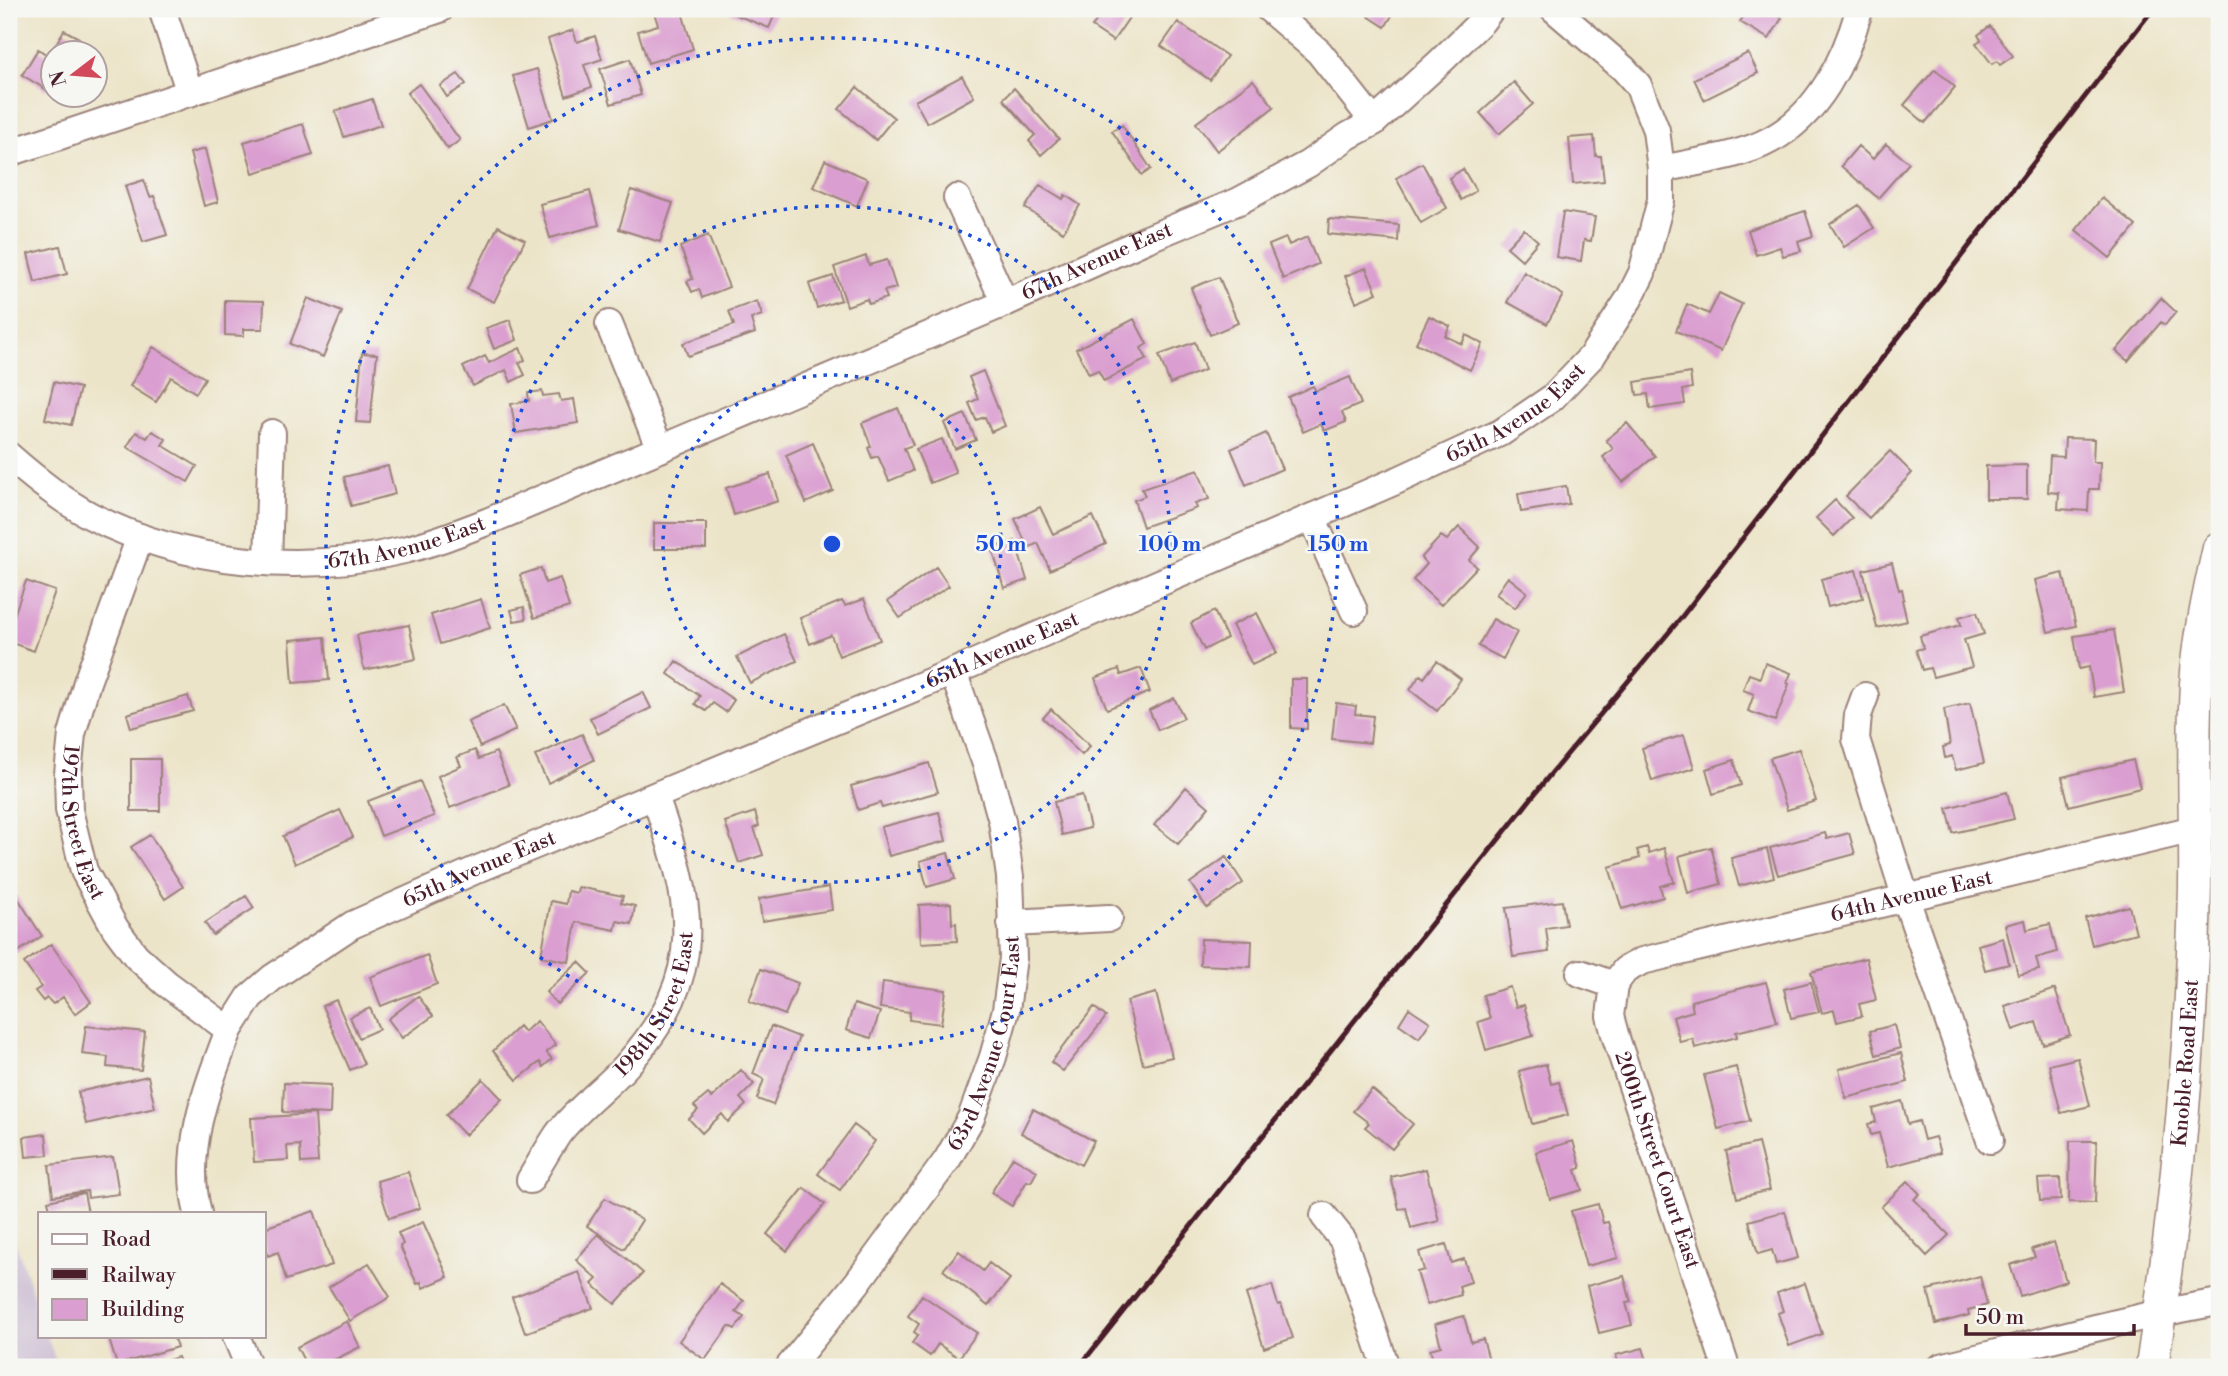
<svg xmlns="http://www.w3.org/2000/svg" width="2228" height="1376" viewBox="0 0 2228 1376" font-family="'Libre Bodoni',serif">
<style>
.industrial{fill:#ccbed3}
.building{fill:#da9ed0}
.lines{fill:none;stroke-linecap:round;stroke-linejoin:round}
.minor-casing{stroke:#9b827a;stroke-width:30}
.tertiary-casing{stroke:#9b827a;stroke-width:35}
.minor{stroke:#fff;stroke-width:26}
.tertiary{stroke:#fff;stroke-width:32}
.rail{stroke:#4a1f2b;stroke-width:5}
.ring{fill:none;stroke:#1d4ed8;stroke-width:3.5;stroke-dasharray:3.5 7}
.labels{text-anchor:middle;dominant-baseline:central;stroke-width:5;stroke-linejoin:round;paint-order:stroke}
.street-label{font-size:21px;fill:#4a1f2b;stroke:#f6f6f2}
.centre{fill:#1d4ed8;stroke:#f6f6f2;stroke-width:3.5}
.ring-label{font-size:21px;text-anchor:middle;font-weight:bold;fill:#1d4ed8;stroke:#f6f6f2;stroke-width:5;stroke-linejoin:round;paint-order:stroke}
</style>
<rect width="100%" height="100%" fill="#f6f6f2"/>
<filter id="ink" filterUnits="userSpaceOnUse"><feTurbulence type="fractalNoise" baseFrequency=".0143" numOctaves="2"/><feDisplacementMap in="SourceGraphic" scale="14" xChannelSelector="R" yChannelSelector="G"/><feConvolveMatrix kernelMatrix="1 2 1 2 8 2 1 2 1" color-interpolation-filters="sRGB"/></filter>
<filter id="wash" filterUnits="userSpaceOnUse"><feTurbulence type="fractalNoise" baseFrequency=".00686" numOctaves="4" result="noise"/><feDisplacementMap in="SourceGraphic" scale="28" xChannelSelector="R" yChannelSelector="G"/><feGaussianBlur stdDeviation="1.57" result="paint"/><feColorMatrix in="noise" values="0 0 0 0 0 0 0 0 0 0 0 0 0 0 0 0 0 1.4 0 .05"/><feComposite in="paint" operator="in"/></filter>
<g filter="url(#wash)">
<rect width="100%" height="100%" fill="#ece4c8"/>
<path class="industrial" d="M9,1223L40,1315V1336H47L58,1367H9Z"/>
<g id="blocks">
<path class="building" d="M653,9H681L693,49L648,63L638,31L658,25Z
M721,9H762L775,14L769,28Z
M1104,9H1135L1113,41L1092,27Z
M1372,9H1396L1385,27L1368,16Z
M1730,9H1767L1782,18L1769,39L1740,22L1743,17Z
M1178,22L1227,56L1210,80L1161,46Z
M1990,26L2013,56L2000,65L1997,61L1992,64L1976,43L1981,40L1978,35Z
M64,30L79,38L73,49L79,52H52V80L47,90L22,75L38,49L49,56Z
M573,30L577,42L595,36L602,59L584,65L592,87L566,96L548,39Z
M1748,53L1758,73L1704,100L1694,79Z
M630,59L641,95L611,104L600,69Z
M537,69L553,119L529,127L513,76Z
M1935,69L1955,87L1925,123L1904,105Z
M458,74L466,84L447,97L440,86Z
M962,76L974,97L927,123L915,101Z
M1253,80L1274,107L1217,151L1196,123Z
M1514,82L1533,104L1499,134L1480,113Z
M419,84L460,140L448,149L407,93Z
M857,87L894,118L876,140L839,109Z
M1014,88L1059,139L1041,155L1029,141L1035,135L1003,99Z
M372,99L381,125L344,137L335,111Z
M303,124L313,155L253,173L244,142Z
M1122,125L1151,169L1142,175L1112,131Z
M1594,136L1596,156H1601L1604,181L1573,184L1569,138Z
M1886,144L1909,163L1878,198L1841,166L1858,146L1873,159Z
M205,149L218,202L204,206L190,153Z
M825,160L868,179L857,206L813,187Z
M1422,163L1447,208L1421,223L1396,178Z
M1463,169L1476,191L1461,200L1449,178Z
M144,180L150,197L154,196L167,235L143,242L125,186Z
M1040,185L1063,199L1065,195L1080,205L1063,232L1025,208Z
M631,190L673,203L660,242L619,229Z
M590,191L599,225L550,238L540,204Z
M2102,198L2136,226L2110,258L2076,230Z
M1859,205L1874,228L1844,247L1830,224Z
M1805,211L1813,236L1798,241L1801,251L1783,256L1780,247L1756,255L1748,230Z
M1563,212L1595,217L1591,241L1584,240L1581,261L1556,257Z
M1329,219L1399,225L1398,241L1328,234Z
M498,226L525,240L494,302L467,289Z
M1524,229L1538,241L1522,260L1507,247Z
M708,235L729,287L702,298L699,289L692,292L687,281L693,279L680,247Z
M1307,237L1318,264L1283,279L1269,245L1286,238L1289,245Z
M60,246L67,274L35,282L28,254Z
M866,256L869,265L887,260L896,288L884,291L887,298L869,304L867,299L847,306L834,267Z
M1366,268L1377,293L1356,302L1345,276Z
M1524,272L1563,295L1547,324L1507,302Z
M833,276L841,300L817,308L809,284Z
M1219,277L1238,323L1210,335L1191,288Z
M1719,293L1742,304L1721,351L1676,331L1687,304L1709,314Z
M308,298L342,312L323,357L290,344Z
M2161,298L2176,312L2165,325L2161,322L2128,361L2116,351Z
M225,300L264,301L263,329H244V336L225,335Z
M757,301L762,315L751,319L755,333L688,356L683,343L734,325L729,311Z
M1429,316L1450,326L1445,336L1462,344L1466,335L1483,344L1470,370L1416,343Z
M1134,319L1147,344L1141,348L1147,359L1104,381L1098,370L1089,374L1076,349Z
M510,320L517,340L494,349L486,328Z
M1195,342L1205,370L1170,384L1159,355Z
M153,347L205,378L196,393L171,377L156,402L130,386Z
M520,348L525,360L519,363L525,375L511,382L506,370L473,386L463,367L485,356L489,363Z
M362,353L377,354L370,423L356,422Z
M983,371L1005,426L991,432L985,417L976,420L969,403L978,399L969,377Z
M1690,373L1692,388L1683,390L1685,404L1650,409L1648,394L1637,395L1635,382Z
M1350,377L1361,404L1342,412L1346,422L1324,431L1321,424L1303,432L1288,397L1313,386L1316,391Z
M54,382L80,388L71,425L45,419Z
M542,391L543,396L559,394L561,401L574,399L578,423L516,433L511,404L529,401L528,393Z
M898,408L913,445L904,448L913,471L889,481L878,456L872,458L868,448L871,446L862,423Z
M965,414L976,440L955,449L944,423Z
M1627,423L1655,456L1623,482L1603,457L1613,449L1606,440Z
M152,431L166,439L162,445L197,466L188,482L127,447L136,432L147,438Z
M1266,433L1282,469L1246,485L1231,449Z
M2065,438L2094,439L2093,462H2100L2099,489H2089L2088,511L2058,509L2059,493L2048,492L2050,456L2064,457Z
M942,439L956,473L930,483L916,449Z
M813,443L833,491L806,503L786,455Z
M1890,451L1912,473L1869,518L1846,496Z
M2027,465V499H1986V466Z
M388,466L395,494L351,506L344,477Z
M1198,470L1209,499L1195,504L1197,508L1143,527L1134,500L1145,496L1142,489Z
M770,474L778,501L734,515L726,488Z
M1566,486L1569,504L1521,512L1518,494Z
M1835,500L1852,518L1834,536L1816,518Z
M1040,507L1053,534L1093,516L1106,544L1050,570L1038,543L1028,548L1015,519Z
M654,523H706V549H654Z
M1459,527L1480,547L1469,560L1477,567L1441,605L1413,580L1427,564L1421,558L1441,536L1447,540Z
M1015,541L1027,580L1004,588L992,548Z
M1892,563L1899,590L1902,589L1904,599L1902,600L1907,621L1877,628L1863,570Z
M936,567L949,586L900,618L888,601Z
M541,568L545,583L560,578L569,607L534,618L520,575Z
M1856,570L1863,598L1828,607L1821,579Z
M2063,573L2076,626L2048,632L2035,580Z
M1508,577L1527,592L1515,608L1496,594Z
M26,581L55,591L34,651L9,642V630Z
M481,599L490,628L440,644L431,615Z
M864,599L880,640L839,656L831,635L810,644L800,618L842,601L845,606Z
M524,607L526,619L514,621L511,610Z
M1214,611L1227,638L1204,650L1191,623Z
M1977,612L1984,634L1964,640L1972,667L1933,677L1930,668L1922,670L1916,650L1923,648L1920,636L1961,625L1959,617Z
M1257,613L1277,653L1252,665L1232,625Z
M1493,619L1517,632L1503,659L1478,646Z
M409,625L416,659L364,670L357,635Z
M2114,630L2124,692L2094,697L2089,667L2079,669L2074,636Z
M784,634L797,661L750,683L737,657Z
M325,637L329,680L293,683L290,640Z
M676,661L734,700L726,712L713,703L706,711L695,704L700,696L668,674Z
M1437,661L1461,679L1437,711L1410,690L1420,675L1424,678Z
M1765,663L1791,673L1787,683L1789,684L1775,721L1748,711L1754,694L1743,690L1749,674L1760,678Z
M1141,668L1150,692L1107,709L1095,678L1119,669L1121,675Z
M1291,679H1307V729L1291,728Z
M643,692L651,708L598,734L590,718Z
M188,696L193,711L131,728L127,714Z
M1174,698L1184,718L1158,730L1149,710Z
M1336,703L1356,706L1355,714L1373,716L1370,743L1332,739Z
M1970,703L1984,763L1956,770L1952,756L1945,758L1943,747L1950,745L1944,709Z
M504,705L516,730L480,747L468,722Z
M1051,709L1090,746L1082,755L1043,718Z
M582,734L594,760L548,783L535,756Z
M1684,735L1694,768L1652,781L1642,748Z
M1799,749L1816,801L1787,810L1770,758Z
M475,750L479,759L496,752L509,785L450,808L438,776L461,766L457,757Z
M131,759H160V811H131Z
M1734,760L1741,785L1713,794L1706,769Z
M2133,760L2140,788L2069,806L2062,777Z
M929,763L938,792L882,808L880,803L858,810L851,786Z
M420,781L434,816L381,836L368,801Z
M1186,787L1209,807L1178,844L1154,825Z
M2007,792L2014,819L1953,833L1947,808Z
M1082,795L1090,828L1062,835L1054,802Z
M340,810L353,837L295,864L283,836Z
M755,812L759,826L754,828L763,855L739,863L725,822Z
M939,812L946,841L889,856L881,827Z
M1825,833L1827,839L1849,833L1855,854L1778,875L1770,848Z
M150,835L183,887L165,899L131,847Z
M1647,847L1649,853L1664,848L1674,882L1660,886L1663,897L1622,909L1609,867L1640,858L1637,850Z
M1711,847L1721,884L1688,893L1679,856Z
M1767,849L1774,877L1739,886L1731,858Z
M948,853L955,879L927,887L920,861Z
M1226,857L1243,883L1207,908L1190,883Z
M578,887L623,896L621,903L635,906L632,924L617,921L615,930L576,922L569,962L541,956L551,901L566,904L568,891L577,893Z
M829,887L832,910L762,921L759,899Z
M12,889L42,936L16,953L9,942V891Z
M246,896L254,908L213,935L205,923Z
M1562,901L1566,925L1546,928L1549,952L1513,957L1506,908Z
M951,903L952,924L956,923L957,941L921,943L919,905Z
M2129,906L2136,933L2092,945L2085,918Z
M2025,920L2027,930L2050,924L2057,952L2036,958L2039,970L2018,975L2005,925Z
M2003,938L2009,964L1985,970L1978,945Z
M1201,939L1252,941L1251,967L1200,965Z
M51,944L91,1002L75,1014L63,997L53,1004L47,998L43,1001L35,991L41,987L24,963Z
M427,955L437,984L381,1006L370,977Z
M1866,958L1876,1000L1859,1004L1862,1016L1837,1022L1834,1010L1822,1013L1811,972Z
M579,962L590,973L557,1004L546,992Z
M761,969L798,983L785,1015L749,1001Z
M883,982L946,990L941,1024L909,1020L910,1012L880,1008Z
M1766,982L1777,1022L1736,1032L1737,1037L1695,1048L1693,1039L1680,1042L1673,1017L1693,1011L1691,1001Z
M1811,982L1819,1012L1791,1018L1784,989Z
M1510,987L1516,1007L1524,1005L1533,1036L1486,1050L1478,1022L1490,1018L1483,995Z
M2055,989L2070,1035L2043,1044L2036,1022L2013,1030L2005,1006Z
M1156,993L1172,1057L1143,1064L1127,1001Z
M418,996L433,1016L402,1038L388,1019Z
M336,1000L364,1064L350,1070L322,1006Z
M854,1004L880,1012L871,1038L846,1030Z
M1094,1007L1106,1017L1063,1071L1051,1062Z
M370,1008L379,1029L359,1038L350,1017Z
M1409,1008L1430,1022L1419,1038L1399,1024Z
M537,1021L556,1045L546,1052L552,1059L543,1067L540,1062L517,1080L493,1051L519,1026L524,1032Z
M1894,1025L1900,1048L1876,1055L1870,1031Z
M86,1026L145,1032L141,1070L107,1067L108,1057L82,1054Z
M771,1026L799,1037L773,1105L757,1099L764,1079L753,1074Z
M1901,1053L1908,1082L1846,1098L1839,1069Z
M2078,1058L2090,1106L2061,1113L2049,1065Z
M1546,1064L1551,1084L1559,1082L1568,1115L1532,1124L1519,1071Z
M1736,1067L1750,1121L1718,1129L1704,1075Z
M741,1070L754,1084L740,1098L746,1105L728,1122L722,1114L702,1133L689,1119L698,1110L694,1106L708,1094L712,1098Z
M148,1076L155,1108L86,1124L78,1092Z
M483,1079L502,1099L465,1135L446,1115Z
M284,1083L331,1085L330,1114L283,1112Z
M1372,1089L1413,1124L1392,1149L1365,1127L1369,1123L1353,1111Z
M1902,1101L1908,1124L1919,1121L1924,1140L1935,1137L1940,1153L1888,1167L1879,1133L1871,1135L1868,1124L1876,1122L1873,1109Z
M1033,1109L1094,1141L1081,1165L1021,1133Z
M315,1114L318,1162L301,1163L300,1145L287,1146L288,1160L254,1162L251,1118Z
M854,1125L875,1141L840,1190L818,1174Z
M46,1134L48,1155L26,1157L24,1137Z
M1573,1141L1581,1168L1576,1170L1582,1190L1550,1199L1536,1152Z
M2070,1141H2097L2095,1203L2069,1202Z
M1758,1143L1770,1190L1737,1198L1726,1151Z
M113,1157L119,1194L88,1198L87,1191L53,1196L49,1165Z
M1013,1157L1037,1171L1031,1182L1027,1181L1012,1206L991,1193Z
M1426,1169L1439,1221L1411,1228L1406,1208L1399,1209L1391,1177Z
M408,1172L420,1208L389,1218L377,1181Z
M2060,1178L2061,1200L2040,1201L2038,1179Z
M1908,1181L1920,1194L1914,1199L1949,1235L1927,1256L1881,1207Z
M804,1188L825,1204L787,1251L767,1234Z
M84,1193L88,1213H51L48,1201Z
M605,1198L642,1220L624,1249L587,1226Z
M1598,1204L1603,1223L1608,1222L1618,1258L1586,1266L1571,1211Z
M314,1211L332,1265L286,1280L278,1252L268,1256L264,1245V1228Z
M1785,1211L1798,1258L1776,1264L1772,1250L1758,1254L1749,1221Z
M423,1222L448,1277L423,1288L421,1282L417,1284L400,1246L403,1244L398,1233Z
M598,1234L643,1273L615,1304L592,1284L597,1279L576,1260Z
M2054,1242L2066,1281L2020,1296L2010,1265L2035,1257L2032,1249Z
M1446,1244L1451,1263L1464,1259L1471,1282L1459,1286L1461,1295L1427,1305L1417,1272L1424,1270L1419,1252Z
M959,1251L983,1271L989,1263L1010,1279L988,1306L943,1270Z
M369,1263L390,1297L350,1321L329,1287Z
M579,1272L593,1308L525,1333L512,1297Z
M1624,1276L1631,1302L1626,1303L1632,1325L1599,1333L1587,1286Z
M1980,1276L1987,1305L1968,1310L1969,1315L1936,1324L1928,1290Z
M1805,1283L1822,1334L1789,1346L1778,1313L1783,1311L1777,1293Z
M720,1284L744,1301L736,1312L744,1317L735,1329L729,1326L705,1360L679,1341Z
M1272,1285L1278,1305L1281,1304L1293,1338L1264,1348L1246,1294Z
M922,1295L977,1333L959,1358L938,1344L930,1356L912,1343L918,1335L914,1332L919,1324L908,1316Z
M1464,1316L1471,1342L1483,1339L1491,1367H1435L1430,1349L1441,1346L1435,1324Z
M347,1321L360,1347L320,1367H307L297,1347Z
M108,1336H173L177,1347L117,1365Z
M1643,1348L1649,1367H1619L1616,1355Z
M178,1357L182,1367H160L159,1363Z"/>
</g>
</g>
<g filter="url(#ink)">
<use href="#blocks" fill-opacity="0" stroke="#9b827a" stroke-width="2"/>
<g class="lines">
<g class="minor-casing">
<g id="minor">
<path d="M162,9L190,93"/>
<path d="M1269,9L1319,52L1374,122"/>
<path d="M9,153L440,9"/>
<path d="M1661,169C1694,162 1742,156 1770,140C1818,115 1845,60 1859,11"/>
<path d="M957,198L1005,303"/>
<path d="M609,324L660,449"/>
<path id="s1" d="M9,456C34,478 61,500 91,516C184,564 302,575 404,550C433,543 461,532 489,521L1005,303L1147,239L1239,201L1308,164L1348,136L1374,122L1441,61L1482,21L1491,9"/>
<path d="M1312,517L1354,611"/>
<path id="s2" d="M140,537L87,682L72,734L68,774L69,810L84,871L115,928L136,956L166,983L229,1030C207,1088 182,1150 198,1213"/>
<path d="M268,562L272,433"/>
<path d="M1865,696L1858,715L1856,739L1906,899L1990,1140"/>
<path d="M1011,923L1109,918"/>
<path id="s3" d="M1580,973L1614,985L1610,1016L1616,1038L1726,1367"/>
<path id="s4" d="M1614,985L1625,970L1642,961L2219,823"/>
<path id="s5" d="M229,1030L250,997L272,978L352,925L478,869L953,672L1398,480L1502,432L1552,398L1592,356L1629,299L1642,273L1661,200V169L1656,130L1638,85L1624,69L1554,9"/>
<path id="s6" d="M530,1180C539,1165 548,1149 558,1134C577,1109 605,1089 626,1066C710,972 693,905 655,797"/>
<path d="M1324,1216L1343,1240L1386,1367"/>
<path d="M236,1336L249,1367"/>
<path id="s7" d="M789,1367L857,1283L947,1160L971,1118L993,1057L1006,1010L1013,958L1010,877L1002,821L986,764L953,672"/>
<path d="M1941,1367C2034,1344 2125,1318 2219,1302"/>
</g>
</g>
<g class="tertiary-casing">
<g id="tertiary">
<path id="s8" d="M2152,1367C2176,1208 2192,1047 2195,886C2196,819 2192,752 2196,684C2199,639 2209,593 2219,548"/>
</g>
</g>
<use href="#minor" class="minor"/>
<use href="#tertiary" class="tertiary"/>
<path class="rail" d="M1079,1367L1549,776L1680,619L2153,9"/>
</g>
</g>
<g class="ring">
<circle cx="832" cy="544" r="169"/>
<circle cx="832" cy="544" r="338"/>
<circle cx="832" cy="544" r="506"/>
</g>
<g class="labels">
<g class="street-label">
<text stroke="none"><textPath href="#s1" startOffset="1174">67th Avenue East</textPath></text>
<text stroke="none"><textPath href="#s5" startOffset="1437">65th Avenue East</textPath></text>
<text stroke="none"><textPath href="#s1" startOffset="427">67th Avenue East</textPath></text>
<text stroke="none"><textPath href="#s5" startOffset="870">65th Avenue East</textPath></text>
<text stroke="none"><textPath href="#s2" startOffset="299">197th Street East</textPath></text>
<text stroke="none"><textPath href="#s5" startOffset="303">65th Avenue East</textPath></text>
<text stroke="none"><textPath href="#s4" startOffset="315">64th Avenue East</textPath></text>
<text stroke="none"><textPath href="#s6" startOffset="220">198th Street East</textPath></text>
<text stroke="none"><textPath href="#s7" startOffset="385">63rd Avenue Court East</textPath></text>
<text stroke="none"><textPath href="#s8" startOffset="306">Knoble Road East</textPath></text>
<text stroke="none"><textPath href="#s3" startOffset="219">200th Street Court East</textPath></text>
</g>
</g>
<circle cx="832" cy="544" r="10" class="centre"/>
<g class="ring-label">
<text x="1001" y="551">50 m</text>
<text x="1170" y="551">100 m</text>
<text x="1338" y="551">150 m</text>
</g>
<rect width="2228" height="1376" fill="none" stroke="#f6f6f2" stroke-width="35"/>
<rect x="38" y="1212" width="228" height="126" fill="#f6f6f2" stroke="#b1a0a2" stroke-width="2"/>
<rect x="52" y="1234" width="35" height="10" fill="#ffffff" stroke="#b1a0a2" stroke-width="2"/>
<text x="102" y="1246" font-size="21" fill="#4a1f2b">Road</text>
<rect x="52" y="1269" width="35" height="10" fill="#4a1f2b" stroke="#b1a0a2" stroke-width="2"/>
<text x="102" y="1282" font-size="21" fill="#4a1f2b">Railway</text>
<rect x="52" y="1299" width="35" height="21" fill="#da9ed0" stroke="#b1a0a2" stroke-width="2"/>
<text x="102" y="1316" font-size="21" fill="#4a1f2b">Building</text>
<g transform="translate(74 74) rotate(254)"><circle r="33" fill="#f6f6f2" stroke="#b1a0a2" stroke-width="2"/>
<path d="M0-5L12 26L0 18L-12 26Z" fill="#d1495b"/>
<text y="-10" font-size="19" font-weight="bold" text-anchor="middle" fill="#4a1f2b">N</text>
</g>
<path d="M1966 1324v10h168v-10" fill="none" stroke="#4a1f2b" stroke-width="3.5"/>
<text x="1976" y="1324" font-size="21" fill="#4a1f2b" stroke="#f6f6f2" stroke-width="5" paint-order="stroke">50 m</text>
</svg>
